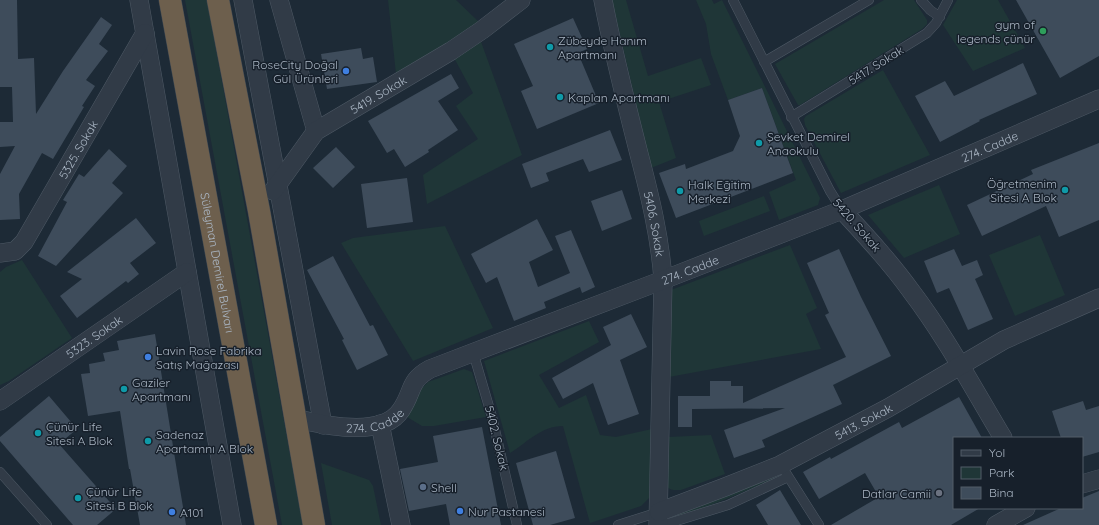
<svg xmlns="http://www.w3.org/2000/svg" width="1099" height="525" viewBox="0 0 1099 525" font-family="Quicksand,sans-serif">
<style>
.green{fill:#1f3637}
.building{fill:#3e4c5b}
.lines{fill:none;stroke-linecap:round;stroke-linejoin:round}
.lane-casing{stroke:#4e5965;stroke-width:10}
.street-casing{stroke:#4e5965;stroke-width:19}
.highway-casing{stroke:#3c4651;stroke-width:23}
.lane{stroke:#313b47;stroke-width:9}
.street{stroke:#313b47;stroke-width:18}
.highway{stroke:#6d5f4d;stroke-width:22}
.leisure-dot{fill:#2e9e5b;stroke:#17202b;stroke-width:1.5}
.culture-dot{fill:#0f9aa8;stroke:#17202b;stroke-width:1.5}
.shop-dot{fill:#3f7fe0;stroke:#17202b;stroke-width:1.5}
.service-dot{fill:#5c6f8a;stroke:#17202b;stroke-width:1.5}
.worship-dot{fill:#6b7280;stroke:#17202b;stroke-width:1.5}
.labels{text-anchor:middle;dominant-baseline:central;stroke-width:3;stroke-linejoin:round;paint-order:stroke}
.poi-label{font-size:12px;fill:#aab6c4;stroke:#17202b;text-anchor:start}
.street-label{font-size:12px;fill:#aab6c4;stroke:#17202b}
</style>
<rect width="100%" height="100%" fill="#1d2a36"/>
<path class="green" d="M185,0H207L303,525H282Z
M388,0H456L479,22L458,37L396,74Z
M612,0H626L648,76L701,58L711,85L659,102L676,158L651,168Z
M696,0H712L714,4L722,0L820,198L818,205L779,220L769,192L796,180L762,88L728,100L711,54L706,24Z
M884,0H914L927,20V24L922,29L800,105H798L775,64Z
M957,0H998L1025,48L973,71L943,25Z
M480,39L522,155L427,204L423,175L478,139L456,106L473,93L453,56Z
M883,70L930,155L841,193L805,125L804,119L806,116Z
M939,185L960,234L904,258L868,215Z
M764,196L770,211L704,236L699,221Z
M445,226L493,328L413,361L341,243L353,238Z
M1040,235L1065,295L1015,316L989,255Z
M790,245L817,308L806,314L821,349L669,377L671,290Z
M22,260L72,338L9,381L0,385V272L6,267Z
M589,321L599,342L539,375L559,408L586,395L600,435L616,437L652,429L649,498L641,506L590,523L563,426C541,426 528,442 510,453L484,361Z
M464,369L472,372L486,417L434,426H422L407,417L422,388L428,382Z
M711,435L725,474L681,490C676,490 671,491 667,487L668,437Z
M321,463L369,480L373,486L381,525H332Z
M778,471L780,475C742,494 705,508 665,520L718,496Z"/>
<path class="building" d="M0,0H17L18,59L34,58L36,114L63,71L101,17L112,25L99,44L108,51L86,80L95,86L82,106L84,107L53,159L42,153L19,194L20,219L0,220V174L15,146L0,147V122H13L12,87H0Z
M1016,0H1099V56L1060,78Z
M573,18L587,49L578,53L599,103L537,129L521,91L533,86L514,44Z
M361,48L363,59L373,57L377,82L327,89L321,54Z
M1023,63L1037,94L979,120L980,121L940,142L915,96L945,81L954,96Z
M451,74L459,88L438,101L458,130L428,150L429,152L405,167L394,149L387,153L368,121Z
M762,88L793,173L676,218L659,173L685,164L686,169L733,151L740,136L728,100Z
M610,130L622,160L589,172L583,159L546,173L549,181L531,188L522,164Z
M1099,143V220L1059,237L1046,206L982,236L967,205L1033,174L1031,170Z
M336,147L355,167L333,188L313,168Z
M109,149L127,166L112,183L123,193L56,266L38,256L67,202L63,200L79,174L84,177Z
M407,178L413,222L367,228L361,184Z
M622,190L632,219L602,231L591,201Z
M136,218L156,243L130,263L139,274L128,283L126,281L77,318L60,296L82,279L67,272Z
M537,219L553,250L529,262L538,287L570,273L555,236L571,230L595,287L582,293L580,287L544,302L546,308L514,321L497,277L486,283L471,254Z
M839,249L861,297L891,356L833,385L842,404L762,440L765,447L734,458L724,430L785,408L692,409V427H678V396H710V381H731V386H743V403L846,357L825,315L829,313L807,263Z
M954,249L962,266L977,260L983,275L975,279L993,319L968,330L949,288L937,293L924,261Z
M333,256L370,326L373,325L388,355L357,370L342,340L344,339L307,270Z
M631,314L647,347L620,360L639,414L608,425L593,383L563,399L552,378L611,345L603,327Z
M155,334L177,471L186,525H140L130,469H129L120,411L88,416L81,374L90,373L89,364L105,361L103,353L119,350L117,341Z
M49,396L77,429L59,444L116,509L97,525H73L0,441V437Z
M959,397L982,438H954V508H980L951,525H831L879,497L865,473L819,499L803,472L830,457L831,459L899,422L902,428Z
M1083,401L1086,410L1099,406V452L1082,457V438H1061L1052,411Z
M482,427L501,525H450L446,504L409,511L400,469L438,462L433,436Z
M556,451L575,518L550,525H533L516,463Z
M780,490L801,525H768L756,505Z
M1099,491V525H1023L1061,508H1082V498Z"/>
<g class="lines">
<g class="lane-casing">
<path id="lane" d="M733,0L830,191L842,210
M921,0L930,10L940,17
M764,62L869,0
M791,117L927,33L936,23L948,0
M473,352L492,417L517,525
M0,472L47,525
M786,473L819,525
M618,525L659,512
M663,525L728,505L788,477"/>
</g>
<g class="street-casing">
<g id="street">
<path d="M139,0L232,525"/>
<path d="M243,0L323,425"/>
<path d="M279,0L316,131"/>
<path id="s1" d="M603,0C613,52 626,103 639,154C650,196 660,237 663,280L658,525"/>
<path id="s2" d="M273,191L316,131L451,51L482,30L521,0"/>
<path d="M842,210C866,236 890,262 911,291C946,337 973,388 1003,438"/>
<path id="s3" d="M0,253L15,251L24,242L145,33"/>
<path id="s4" d="M0,401L187,272"/>
<path id="s5" d="M294,418C322,425 382,439 401,410C414,391 408,381 430,369L663,280L842,210L1099,99"/>
<path d="M380,424L401,525"/>
<path d="M1082,484L1099,479"/>
<path id="s6" d="M659,512L725,487L780,465L888,408L1004,340L1099,298"/>
<path d="M996,525L1026,508"/>
</g>
</g>
<g class="highway-casing">
<g id="highway">
<path id="s7" d="M170,0L266,525"/>
<path d="M218,0L259,211L314,525"/>
</g>
</g>
<use href="#lane" class="lane"/>
<use href="#street" class="street"/>
<use href="#highway" class="highway"/>
</g>
<circle class="leisure-dot" cx="1043" cy="31" r="4"/>
<g class="culture-dot">
<circle cx="550" cy="47" r="4"/>
<circle cx="560" cy="97" r="4"/>
<circle cx="759" cy="143" r="4"/>
<circle cx="1065" cy="190" r="4"/>
<circle cx="680" cy="191" r="4"/>
<circle cx="124" cy="389" r="4"/>
<circle cx="38" cy="433" r="4"/>
<circle cx="148" cy="441" r="4"/>
<circle cx="78" cy="498" r="4"/>
</g>
<g class="shop-dot">
<circle cx="346" cy="71" r="4"/>
<circle cx="148" cy="357" r="4"/>
<circle cx="460" cy="511" r="4"/>
<circle cx="172" cy="512" r="4"/>
</g>
<circle class="service-dot" cx="423" cy="487" r="4"/>
<circle class="worship-dot" cx="939" cy="493" r="4"/>
<g class="labels">
<g class="poi-label">
<text x="1035" y="24" text-anchor="end">gym of<tspan x="1035" dy="14">legends çünür</tspan></text>
<text x="558" y="40">Zübeyde Hanım<tspan x="558" dy="14">Apartmanı</tspan></text>
<text x="338" y="64" text-anchor="end">RoseCity Doğal<tspan x="338" dy="14">Gül Ürünleri</tspan></text>
<text x="568" y="97">Kaplan Apartmanı</text>
<text x="767" y="136">Şevket Demirel<tspan x="767" dy="14">Anaokulu</tspan></text>
<text x="1057" y="183" text-anchor="end">Öğretmenim<tspan x="1057" dy="14">Sitesi A Blok</tspan></text>
<text x="688" y="184">Halk Eğitim<tspan x="688" dy="14">Merkezi</tspan></text>
<text x="156" y="350">Lavin Rose Fabrika<tspan x="156" dy="14">Satış Mağazası</tspan></text>
<text x="132" y="382">Gaziler<tspan x="132" dy="14">Apartmanı</tspan></text>
<text x="46" y="426">Çünür Life<tspan x="46" dy="14">Sitesi A Blok</tspan></text>
<text x="156" y="434">Sadenaz<tspan x="156" dy="14">Apartamnı A Blok</tspan></text>
<text x="431" y="487">Shell</text>
<text x="86" y="491">Çünür Life<tspan x="86" dy="14">Sitesi B Blok</tspan></text>
<text x="931" y="493" text-anchor="end">Datlar Camii</text>
<text x="468" y="511">Nur Pastanesi</text>
<text x="180" y="512">A101</text>
</g>
<g class="street-label">
<text transform="translate(876 65) rotate(-32)">5417. Sokak</text>
<text stroke="none"><textPath href="#s2" startOffset="146">5419. Sokak</textPath></text>
<text stroke="none"><textPath href="#s5" startOffset="767">274. Cadde</textPath></text>
<text stroke="none"><textPath href="#s3" startOffset="135">5325. Sokak</textPath></text>
<text stroke="none"><textPath href="#s1" startOffset="230">5406. Sokak</textPath></text>
<text transform="translate(857 225) rotate(49)">5420. Sokak</text>
<text stroke="none"><textPath href="#s7" startOffset="267">Süleyman Demirel Bulvarı</textPath></text>
<text stroke="none"><textPath href="#s5" startOffset="443">274. Cadde</textPath></text>
<text stroke="none"><textPath href="#s4" startOffset="114">5323. Sokak</textPath></text>
<text stroke="none"><textPath href="#s5" startOffset="83">274. Cadde</textPath></text>
<text stroke="none"><textPath href="#s6" startOffset="224">5413. Sokak</textPath></text>
<text transform="translate(497 438) rotate(76)">5402. Sokak</text>
</g>
</g>
<rect x="953" y="437" width="130" height="72" fill="#17202b" stroke="#525c68"/>
<rect x="961" y="450" width="20" height="6" fill="#313b47" stroke="#525c68"/>
<text x="989" y="457" font-size="12" fill="#aab6c4">Yol</text>
<rect x="961" y="467" width="20" height="12" fill="#1f3637" stroke="#525c68"/>
<text x="989" y="477" font-size="12" fill="#aab6c4">Park</text>
<rect x="961" y="487" width="20" height="12" fill="#3e4c5b" stroke="#525c68"/>
<text x="989" y="497" font-size="12" fill="#aab6c4">Bina</text>
</svg>
